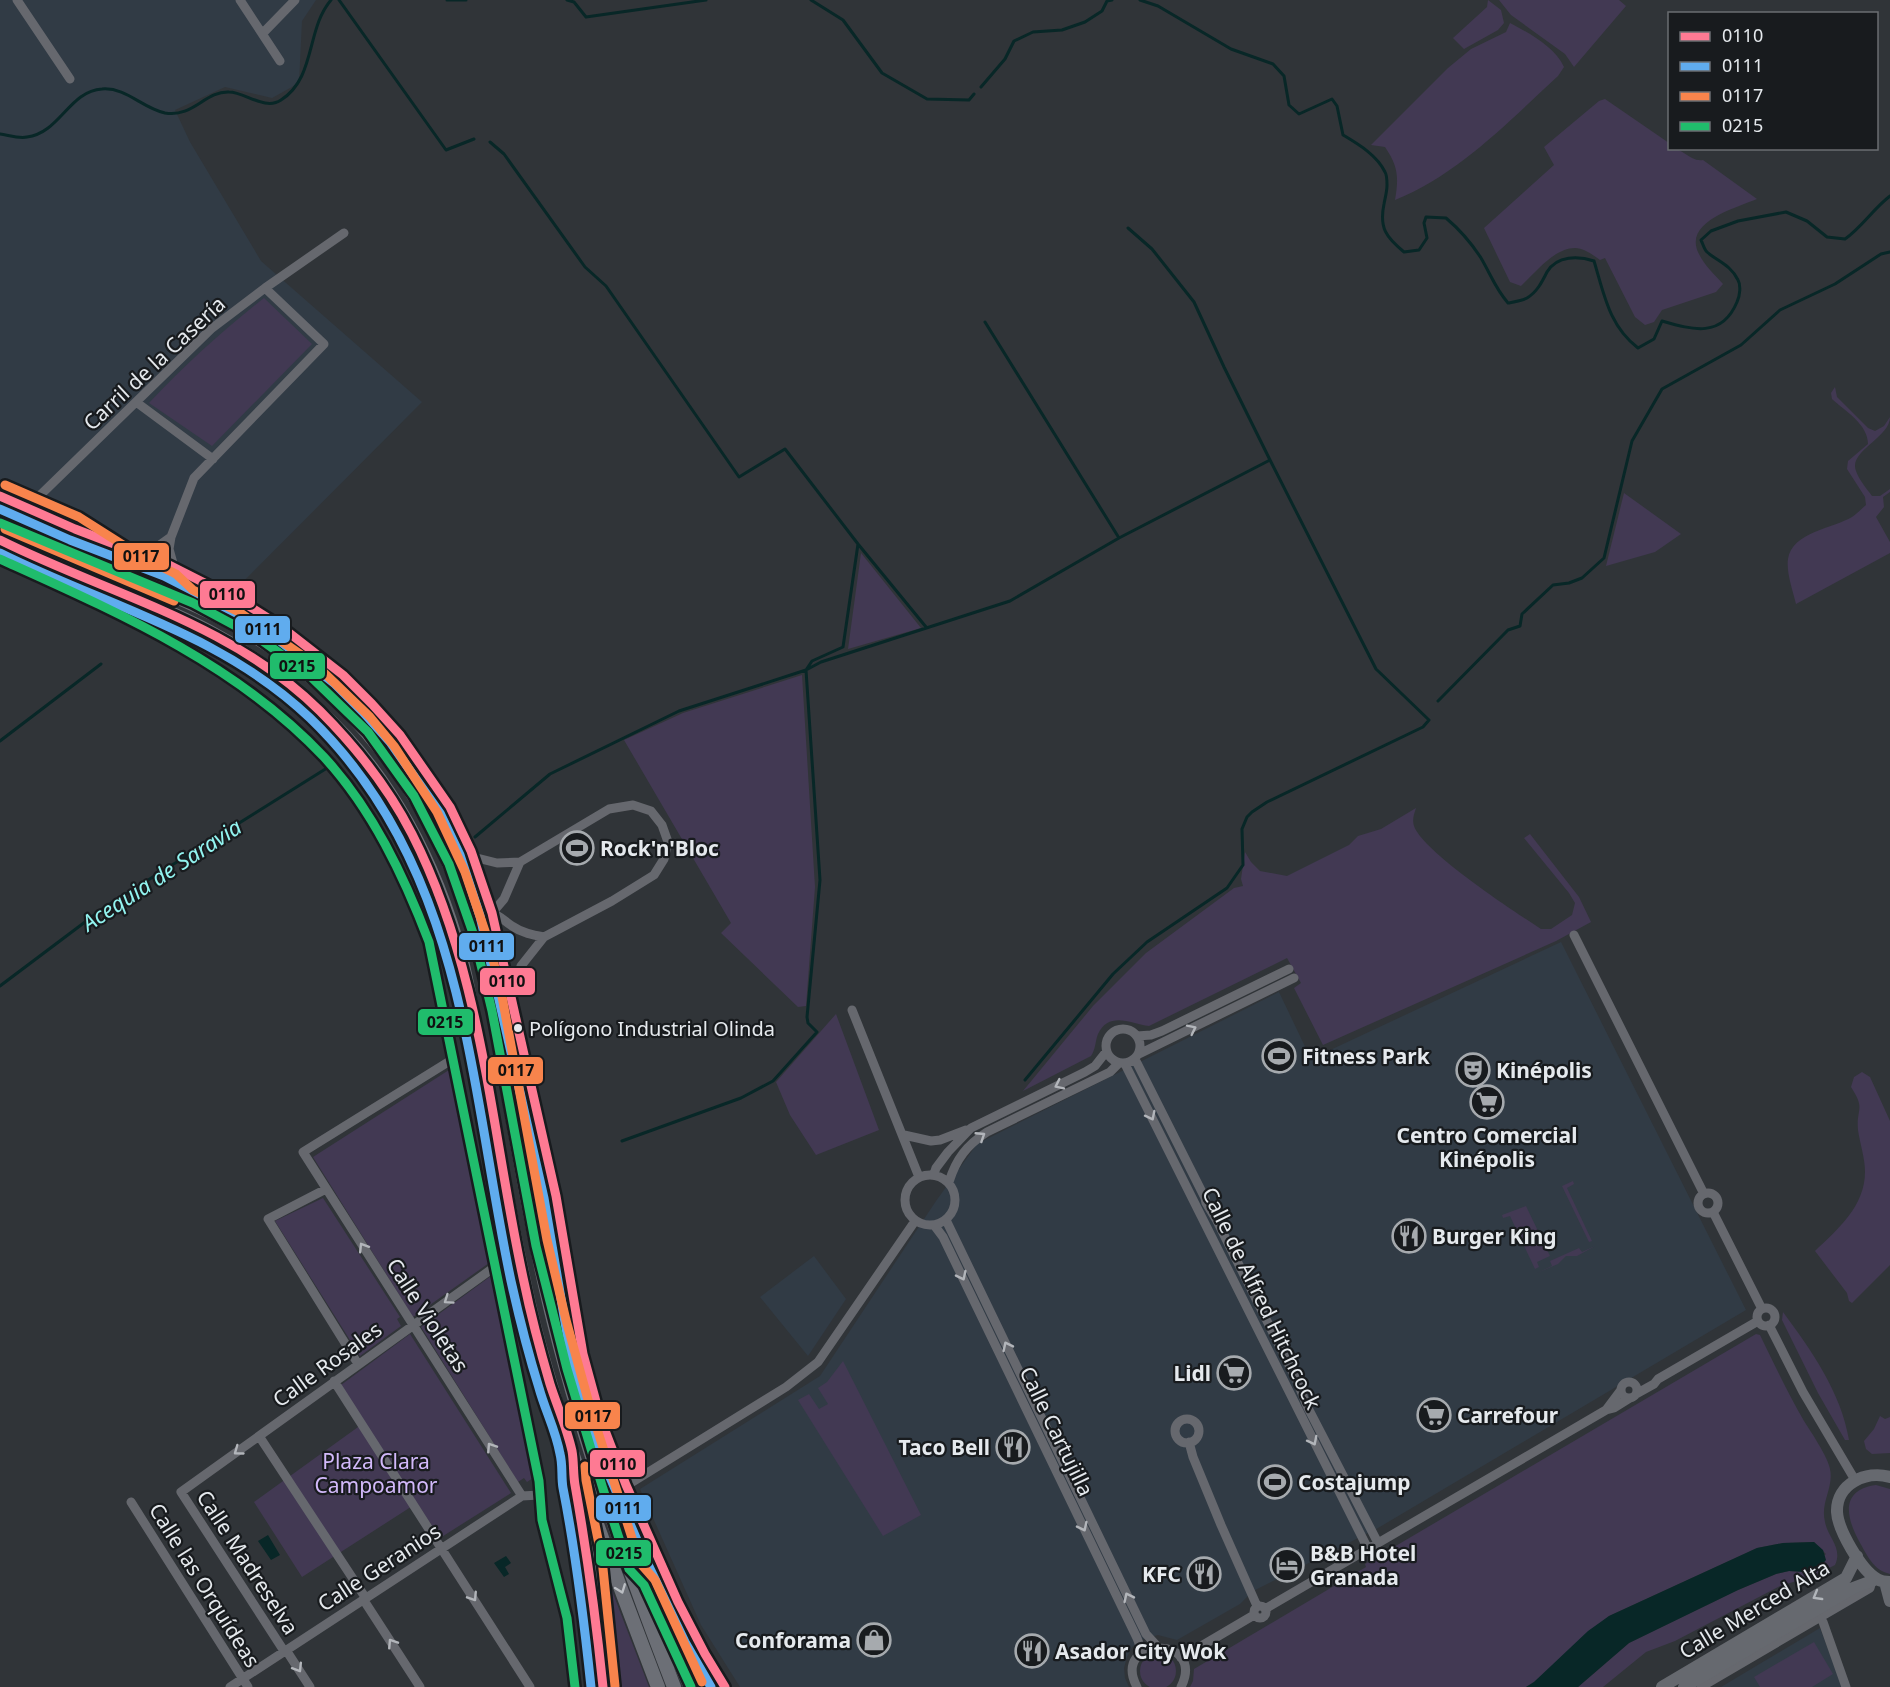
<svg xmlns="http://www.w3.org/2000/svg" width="1890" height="1687" viewBox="0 0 1890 1687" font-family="'Noto Sans',sans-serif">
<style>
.built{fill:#313b45}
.green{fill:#423953}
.water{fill:#082727}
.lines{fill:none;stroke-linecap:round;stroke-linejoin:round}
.stream{stroke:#082727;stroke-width:3}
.minor{stroke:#66686e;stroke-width:9}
.major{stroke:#66696f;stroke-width:12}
.highway{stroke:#6c6f76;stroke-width:14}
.bus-1-casing{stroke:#181b1e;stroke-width:14}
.bus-2-casing{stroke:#181b1e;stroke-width:14}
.bus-3-casing{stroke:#181b1e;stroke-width:14}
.bus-4-casing{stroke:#181b1e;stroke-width:14}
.bus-1{stroke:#fe7a93;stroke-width:9}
.bus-2{stroke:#60acee;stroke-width:9}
.bus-3{stroke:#f8844c;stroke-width:9}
.bus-4{stroke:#20bc6c;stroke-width:9}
.oneway{stroke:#b2b5ba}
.oneway2{stroke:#bbbec3}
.oneway3{stroke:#b2b6bb}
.bus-dot{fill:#e5e9ed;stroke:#181b1e;stroke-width:2}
.labels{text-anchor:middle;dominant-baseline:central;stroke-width:4.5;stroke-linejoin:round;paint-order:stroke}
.bus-label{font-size:20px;fill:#e5e9ed;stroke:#181b1e;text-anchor:start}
.street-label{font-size:21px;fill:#e5e9ed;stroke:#181b1e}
.poi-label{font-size:21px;font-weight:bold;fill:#e5e9ed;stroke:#181b1e;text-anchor:start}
.park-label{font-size:21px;fill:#d2b9fa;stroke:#181b1e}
.water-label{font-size:22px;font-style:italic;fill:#92f4f0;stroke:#181b1e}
.line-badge{stroke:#181b1e;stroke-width:2}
.pale-badge-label{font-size:16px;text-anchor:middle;font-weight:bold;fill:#111}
</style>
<rect width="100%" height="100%" fill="#303438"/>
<path class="built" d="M0,0H316L302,21L299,83L272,98L225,87L175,110L190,142L261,261L422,402L223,602L166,576L53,532L0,507Z
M1561,942L1746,1310L1378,1528L1253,1591L1240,1604L1177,1640L1158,1635L1144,1639L1132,1647L1127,1657L1124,1668L1125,1678L1129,1687H740L701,1625L640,1489L820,1376L936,1201L977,1144L1279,992L1311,1059Z
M814,1256L846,1299L808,1356L760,1297Z
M1820,1628L1842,1687H1721Z"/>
<path class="green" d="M1488,0L1501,10L1504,23L1498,30L1464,49L1453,38L1487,7Z
M1499,0H1619L1626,6L1574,67L1565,54L1511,15Z
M1510,23C1529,33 1555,47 1564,67L1558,76C1508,122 1459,174 1395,200C1399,177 1398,166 1385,147L1371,145L1448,68L1471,49L1506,32Z
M1605,99L1669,143L1670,148C1683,148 1690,162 1703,160L1757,199C1736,208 1682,222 1699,254C1704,265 1715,275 1723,284L1716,292L1662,310L1654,322L1645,325L1635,317L1605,258L1600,260C1593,255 1584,248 1575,248C1554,248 1535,273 1521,286L1510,282L1484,228L1554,165L1544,147L1599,101Z
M264,298L312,344L212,446L149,403C185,365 222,331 264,298Z
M1835,387L1837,397L1868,428L1875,431L1884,426L1890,417C1890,438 1848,451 1856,471C1859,480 1867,489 1872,496H1880L1890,489V492L1883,497L1884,507L1876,517L1890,542V553L1796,604C1793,591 1786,572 1788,559C1792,532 1834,528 1852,517C1857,514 1861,509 1866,505L1865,497L1847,469L1848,461L1868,444C1868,424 1845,411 1832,399L1831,393Z
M1624,493L1681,534L1655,552L1606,566Z
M861,553L921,628L848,649Z
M802,675L815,887L806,1006L798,1007L721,933L731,923L624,740L683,713Z
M1416,808C1414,814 1412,820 1414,826C1423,852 1515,912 1541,929H1551L1572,915L1575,903L1569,893L1524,838L1530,834L1579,897L1591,922L1556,941L1323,1045L1294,988L1301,983L1287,958L1149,1026C1132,1024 1109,1010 1098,1034C1095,1041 1096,1049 1091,1056L1023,1091L1093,1006L1146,953L1234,888L1243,886L1241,879L1245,852L1251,862L1260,871L1287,876L1349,845L1358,836L1381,829Z
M836,1014L879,1130L816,1155L790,1115L776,1082Z
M449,1070L489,1263L413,1317L313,1157Z
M1862,1072L1870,1077L1890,1121V1265L1852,1303L1849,1301L1847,1293L1815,1251C1838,1229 1865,1206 1865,1172C1865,1158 1860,1144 1858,1130C1856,1108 1866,1110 1851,1087L1854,1077Z
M1573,1181L1574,1184L1567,1188L1592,1241L1589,1242L1562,1186Z
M323,1198L400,1317L397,1319L401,1326L360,1356L275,1221Z
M1526,1206L1550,1256L1537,1262L1539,1267L1535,1269L1510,1216L1503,1218L1502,1215Z
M1595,1246L1577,1256H1566L1558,1264L1537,1273L1552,1266L1550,1261L1579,1248L1582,1252Z
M491,1276L533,1478L527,1482L524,1478L518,1482L421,1327Z
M1783,1312C1811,1350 1841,1392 1849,1440H1845L1818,1393L1782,1320Z
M410,1334L511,1493L440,1538L417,1503L302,1577L254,1502L365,1422L341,1385Z
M1756,1334L1760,1335C1774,1364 1788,1393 1804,1421C1811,1432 1828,1457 1830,1469C1834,1488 1820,1502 1825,1522C1828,1538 1843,1548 1835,1565L1813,1576L1780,1586L1675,1641L1646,1652L1603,1687H1578L1629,1643L1738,1590L1776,1574L1789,1571L1806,1572L1826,1554L1814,1542L1783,1543L1757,1548L1609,1616L1534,1682L1526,1687H1190L1193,1681L1194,1669L1366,1567L1365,1564Z
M843,1361L921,1515L883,1536L798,1400L809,1394L819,1409L828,1404L818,1388L827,1382Z
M590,1416H592L614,1480L662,1587L683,1632L717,1687H696C655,1599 622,1508 590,1416Z
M1880,1416L1885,1419L1890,1417V1453L1872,1454L1866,1449L1864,1441L1874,1429Z
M1876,1485L1890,1489V1574C1873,1570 1867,1555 1859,1541C1846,1517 1840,1490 1876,1485Z
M599,1561L609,1583L649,1687H617L611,1665Z
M1814,1642L1833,1674L1812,1687H1760L1754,1677Z
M1140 1671a18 18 0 1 1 36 0a18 18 0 1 1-36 0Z"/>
<path class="water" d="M268,1535L280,1555L271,1560L258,1541Z
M1814,1542L1823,1550L1826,1560L1820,1567L1806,1572L1789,1571L1776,1574L1738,1590L1629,1643L1578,1687H1526L1534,1682L1588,1631L1609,1616L1757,1548L1783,1543Z
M506,1556L511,1563L505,1567L509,1574L504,1577L494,1563Z"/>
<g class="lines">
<path class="stream" d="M339,0L446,150L474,139
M447,0H466
M567,0L574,2L586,17L706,0
M811,0L843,20L882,73L927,99L969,100L974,94
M1140,0L1158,6L1231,49L1273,64L1284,76L1289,105L1299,114L1332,99L1337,106L1343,135C1358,144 1377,155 1385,172C1387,175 1387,181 1387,185C1387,192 1385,198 1384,204C1379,228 1386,237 1404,252L1419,250L1427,238L1424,223L1426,217L1446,218C1459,229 1472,244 1481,258C1491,275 1495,288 1508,303C1514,302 1522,301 1527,298C1537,292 1542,282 1547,272C1557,255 1579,256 1594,261C1604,294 1609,326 1638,348L1654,339L1662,321C1693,330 1722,338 1737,302C1740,296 1741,285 1738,280C1731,265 1717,261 1707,252C1704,249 1703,244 1701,240L1711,231L1738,221L1786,212L1807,221L1827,237L1845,239C1862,227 1873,209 1890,196
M981,87L1005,59L1014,41L1033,32L1062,30L1085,22L1102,11L1107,1L1112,0
M0,134C8,135 19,139 27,137C60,133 69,91 102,89C126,87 142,108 165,113C193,118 205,91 229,92C245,92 265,111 281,100C316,78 306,29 331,0
M490,142L504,154L585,267L606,286L739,477L785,449L858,544L926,627
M1128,228L1152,249L1194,302L1224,367L1270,460
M985,322L1119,538
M1438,701L1508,630L1520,626L1522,614L1553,585L1569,583L1582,578L1604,558L1632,441L1662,389L1741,345L1780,310L1835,284L1881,254L1890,252
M0,741L101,664
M475,837L550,774L679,711L806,670L821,662L1010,601L1119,538L1270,460L1376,669L1429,720L1423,727L1267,802L1252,812L1247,817L1242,829L1243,865L1227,888L1147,942L1113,974L1025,1080
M0,986L105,907L327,768
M622,1141L741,1098L773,1081L817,1032L808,1023L807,1017L820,880L806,670L812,661L843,647L858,544"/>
<path class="minor" d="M17,0L70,79
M240,0L280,61
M263,33L295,0
M136,402L213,459
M0,496L77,529
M27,508L211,329L265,288L344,233
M93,535C255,596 377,669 460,826C488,878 497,937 510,993C528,1067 547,1142 561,1217C571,1270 576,1323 588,1375C601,1432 625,1485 649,1538C672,1589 695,1640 725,1687
M142,553L157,547L171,537
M0,559C115,611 236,662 324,757C368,805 407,880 429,942L518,1377L539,1481L542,1520L567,1618L575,1687
M174,567L169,549L171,537L194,478L324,344L265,288
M473,857L497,863L520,862L609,809L633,805L651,811L662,825L668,842L664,859L654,875L612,901L544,937L521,966L511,998
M520,862L504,899L492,913C501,916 504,921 512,926C522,933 533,935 544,937
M1574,935L1704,1194
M852,1010L919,1177
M1106 1046a17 17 0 1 1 34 0a17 17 0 1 1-34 0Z
M1137,1036L1151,1035L1162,1031L1289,969
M1139,1054L1294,978
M453,1059L303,1152L522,1496
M1135,1059L1205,1198L1206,1203L1217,1221L1297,1381L1307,1406L1378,1543
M1125,1064L1368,1549
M904,1135L931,1141L940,1140L966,1130
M934,1174L936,1168L948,1152L971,1128L1085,1072L1095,1066L1106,1052
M905 1200a25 25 0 1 1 50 0a25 25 0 1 1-50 0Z
M949,1182C956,1159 967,1145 987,1132L1110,1072L1119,1063
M326,1189L268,1219L358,1364
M1698 1203a10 10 0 1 1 20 0a10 10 0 1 1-20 0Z
M1713,1212L1762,1309
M946,1220L1146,1634L1158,1647
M934,1225L943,1237L1137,1638L1140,1646L1139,1656
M1757 1317a9 9 0 1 1 18 0a9 9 0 1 1-18 0Z
M1769,1325L1803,1392L1855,1480
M334,1381L530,1687
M1621 1390a8 8 0 1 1 16 0a8 8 0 1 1-16 0Z
M1636,1394L1654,1384L1658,1379L1758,1321
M1606,1410L1621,1390
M1175 1431a12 12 0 1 1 24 0a12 12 0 1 1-24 0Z
M259,1436L365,1597
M1189,1442L1193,1457L1221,1525L1257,1606
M626,1486L786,1387L818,1362L915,1221
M131,1502L248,1687
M363,1599L420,1687
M1254 1612a6 6 0 1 1 12 0a6 6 0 1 1-12 0Z
M1265,1609L1606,1410L1614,1408L1630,1398
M1823,1622L1846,1687
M286,1650L310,1687
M284,1651L181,1492L496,1266
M1181,1658L1254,1615
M230,1687L522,1496L539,1495
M1137,1687C1110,1636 1207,1634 1181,1687
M1701,1687L1870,1588L1872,1581"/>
<path class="major" d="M1890,1477C1866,1470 1836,1484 1837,1512C1838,1530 1861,1570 1877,1579C1880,1581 1886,1582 1890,1582
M1885,1582L1890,1601
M1662,1687L1846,1578L1857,1556
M1684,1687L1853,1588L1877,1579"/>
<path class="highway" d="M0,523C26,534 53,547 80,557C162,591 240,617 310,676C364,722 411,781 441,846C480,927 495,1017 510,1104C523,1177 536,1251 554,1323C585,1447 628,1568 674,1687
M73,528L136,568L171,586
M0,540C68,574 141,596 208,631C248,652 284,679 317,709C390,773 436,865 461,957C470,993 476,1031 483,1068C500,1154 513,1240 534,1325C566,1449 613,1568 658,1687
M576,1489L590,1560L603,1687
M653,1606L691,1687"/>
<g class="bus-1-casing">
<path id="bus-1" d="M0,496L75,529L169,565L244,603L279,625L343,675L372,704L400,735L450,807L471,851L492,913L556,1196L583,1354L601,1420L626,1485L678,1602L705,1654L725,1687
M0,540C108,594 232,623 320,711C356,747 389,789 412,834C483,973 491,1132 524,1282C531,1316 540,1350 550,1384C557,1406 567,1428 572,1451C574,1462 573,1474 575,1485C587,1553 596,1619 603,1687"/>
</g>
<g class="bus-2-casing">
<path id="bus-2" d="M0,509L70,540L164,576L238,614L272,635L335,684L363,712L390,742L440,813L460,855L480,916L544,1198L567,1334L582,1402L606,1468L643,1554L685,1642L711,1687
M0,553C106,606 221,633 310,718C466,868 469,1083 511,1281C519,1317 528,1353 539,1388C545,1410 556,1431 560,1454C563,1465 561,1477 563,1488C576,1554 584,1620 591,1687"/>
</g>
<g class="bus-3-casing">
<path id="bus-3" d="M5,485L79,517L142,557L176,574L193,590L239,612L316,665L370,717L394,746L437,812L465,872L488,940L501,991L547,1240L566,1320L590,1407L640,1563L655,1580L702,1682
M5,529L174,601
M585,1466L586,1480L602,1559L615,1686"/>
</g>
<g class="bus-4-casing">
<path id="bus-4" d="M0,523L193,603L260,639L307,673L368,732L414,796L449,864L474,936L492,1011L536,1246L567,1369L603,1489L629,1569L644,1585L691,1687
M0,559C115,611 236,663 324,757C372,809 404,876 429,942L539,1481L542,1520L567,1618L575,1687"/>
</g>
<use href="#bus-1" class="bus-1"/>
<use href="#bus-2" class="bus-2"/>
<use href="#bus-3" class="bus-3"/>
<use href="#bus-4" class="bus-4"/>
</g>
<defs><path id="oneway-chevron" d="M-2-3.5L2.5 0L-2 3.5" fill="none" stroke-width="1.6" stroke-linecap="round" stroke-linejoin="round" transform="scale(1.5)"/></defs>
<g class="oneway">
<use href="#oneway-chevron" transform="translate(1192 1029) rotate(-26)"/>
<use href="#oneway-chevron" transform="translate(1059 1085) rotate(154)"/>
<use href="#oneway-chevron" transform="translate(1151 1116) rotate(63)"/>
<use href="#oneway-chevron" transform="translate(981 1136) rotate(-33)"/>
<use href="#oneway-chevron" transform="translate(363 1247) rotate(-122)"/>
<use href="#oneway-chevron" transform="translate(962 1276) rotate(64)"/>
<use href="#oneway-chevron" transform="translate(448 1300) rotate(145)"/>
<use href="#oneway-chevron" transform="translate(1007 1346) rotate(-116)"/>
<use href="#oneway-chevron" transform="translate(1313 1441) rotate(63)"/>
<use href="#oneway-chevron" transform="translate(491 1447) rotate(-123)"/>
<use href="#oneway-chevron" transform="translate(238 1451) rotate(144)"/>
<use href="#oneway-chevron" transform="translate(1083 1527) rotate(64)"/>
<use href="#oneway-chevron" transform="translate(473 1597) rotate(57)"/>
<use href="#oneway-chevron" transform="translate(1128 1597) rotate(-116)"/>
<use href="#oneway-chevron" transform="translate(392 1643) rotate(-123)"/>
<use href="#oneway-chevron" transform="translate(298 1668) rotate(58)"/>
</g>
<use class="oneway2" href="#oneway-chevron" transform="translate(621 1589) rotate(69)"/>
<use class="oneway3" href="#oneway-chevron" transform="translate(1817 1596) rotate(150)"/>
<defs>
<g id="stadium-ring" transform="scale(1.725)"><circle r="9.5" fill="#181b1e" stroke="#a6aaae" stroke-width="1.5"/><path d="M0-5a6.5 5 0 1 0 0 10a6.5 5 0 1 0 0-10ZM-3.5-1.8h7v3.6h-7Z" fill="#a6aaae"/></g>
<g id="theatre-ring" transform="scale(1.725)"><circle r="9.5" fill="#181b1e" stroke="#a6aaae" stroke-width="1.5"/><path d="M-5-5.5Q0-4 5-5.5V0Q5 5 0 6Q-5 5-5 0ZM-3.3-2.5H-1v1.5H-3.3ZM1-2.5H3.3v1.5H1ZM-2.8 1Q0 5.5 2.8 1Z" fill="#a6aaae"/></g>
<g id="supermarket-ring" transform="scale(1.725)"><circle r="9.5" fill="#181b1e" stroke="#a6aaae" stroke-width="1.5"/><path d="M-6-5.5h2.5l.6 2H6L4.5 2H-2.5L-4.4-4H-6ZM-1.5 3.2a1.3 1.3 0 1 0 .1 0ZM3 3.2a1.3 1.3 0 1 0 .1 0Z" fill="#a6aaae"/></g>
<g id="restaurant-ring" transform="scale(1.725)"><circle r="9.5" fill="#181b1e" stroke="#a6aaae" stroke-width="1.5"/><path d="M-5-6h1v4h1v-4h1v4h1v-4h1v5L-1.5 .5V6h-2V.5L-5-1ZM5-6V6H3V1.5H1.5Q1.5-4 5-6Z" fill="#a6aaae"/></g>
<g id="hotel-ring" transform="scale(1.725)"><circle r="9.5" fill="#181b1e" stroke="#a6aaae" stroke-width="1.5"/><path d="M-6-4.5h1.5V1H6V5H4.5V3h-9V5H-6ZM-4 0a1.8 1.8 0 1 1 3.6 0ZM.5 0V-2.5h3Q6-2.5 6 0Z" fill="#a6aaae"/></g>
<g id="shop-ring" transform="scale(1.725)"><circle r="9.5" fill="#181b1e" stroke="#a6aaae" stroke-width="1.5"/><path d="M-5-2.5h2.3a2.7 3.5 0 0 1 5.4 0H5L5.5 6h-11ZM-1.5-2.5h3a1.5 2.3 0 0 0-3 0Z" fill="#a6aaae"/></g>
</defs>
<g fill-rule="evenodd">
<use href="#stadium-ring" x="577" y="848"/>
<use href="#stadium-ring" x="1279" y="1056"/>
<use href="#theatre-ring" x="1473" y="1070"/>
<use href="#supermarket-ring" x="1487" y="1102"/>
<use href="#restaurant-ring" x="1409" y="1236"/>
<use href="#supermarket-ring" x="1234" y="1373"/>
<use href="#supermarket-ring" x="1434" y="1415"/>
<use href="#restaurant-ring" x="1013" y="1447"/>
<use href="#stadium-ring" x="1275" y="1482"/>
<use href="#hotel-ring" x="1287" y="1565"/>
<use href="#restaurant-ring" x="1204" y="1574"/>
<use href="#shop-ring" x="874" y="1640"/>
<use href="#restaurant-ring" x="1032" y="1651"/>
</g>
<circle class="bus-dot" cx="518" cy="1028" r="5"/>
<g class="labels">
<g class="bus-label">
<text x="529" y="1028">Polígono Industrial Olinda</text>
</g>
<g class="street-label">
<text transform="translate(154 363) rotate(-43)">Carril de la Casería</text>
<text transform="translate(1262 1298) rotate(64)">Calle de Alfred Hitchcock</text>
<text transform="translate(428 1315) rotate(57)">Calle Violetas</text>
<text transform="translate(327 1364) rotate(-36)">Calle Rosales</text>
<text transform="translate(1057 1431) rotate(64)">Calle Cartujilla</text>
<text transform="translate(248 1562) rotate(57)">Calle Madreselva</text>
<text transform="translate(379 1567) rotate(-33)">Calle Geranios</text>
<text transform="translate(205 1585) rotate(58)">Calle las Orquídeas</text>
<text transform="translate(1754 1609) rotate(-31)">Calle Merced Alta</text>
</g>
<g class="poi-label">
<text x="600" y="848">Rock'n'Bloc</text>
<text x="1302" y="1056">Fitness Park</text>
<text x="1496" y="1070">Kinépolis</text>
<text x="1487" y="1135" text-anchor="middle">Centro Comercial<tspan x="1487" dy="24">Kinépolis</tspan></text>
<text x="1432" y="1236">Burger King</text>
<text x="1211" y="1373" text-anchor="end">Lidl</text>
<text x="1457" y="1415">Carrefour</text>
<text x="990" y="1447" text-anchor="end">Taco Bell</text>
<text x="1298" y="1482">Costajump</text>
<text x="1310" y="1553">B&amp;B Hotel<tspan x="1310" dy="24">Granada</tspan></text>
<text x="1181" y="1574" text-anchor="end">KFC</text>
<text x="851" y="1640" text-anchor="end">Conforama</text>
<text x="1055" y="1651">Asador City Wok</text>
</g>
<g class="park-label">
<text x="376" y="1461">Plaza Clara<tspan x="376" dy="24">Campoamor</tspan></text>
</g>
<g class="water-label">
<text transform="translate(161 874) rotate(-33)">Acequia de Saravia</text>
</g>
</g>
<g class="line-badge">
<rect x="113" y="542" width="57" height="29" rx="6" fill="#f8844c"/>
<rect x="199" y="580" width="57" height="29" rx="6" fill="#fe7a93"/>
<rect x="234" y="615" width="57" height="29" rx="6" fill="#60acee"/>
<rect x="269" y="652" width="57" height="28" rx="6" fill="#20bc6c"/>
<rect x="458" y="932" width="57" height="29" rx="6" fill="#60acee"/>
<rect x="479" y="967" width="57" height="29" rx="6" fill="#fe7a93"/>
<rect x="417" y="1008" width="57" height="28" rx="6" fill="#20bc6c"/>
<rect x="487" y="1056" width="57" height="29" rx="6" fill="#f8844c"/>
<rect x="564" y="1401" width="57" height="29" rx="6" fill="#f8844c"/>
<rect x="589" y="1449" width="57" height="29" rx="6" fill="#fe7a93"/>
<rect x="595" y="1494" width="57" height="28" rx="6" fill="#60acee"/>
<rect x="595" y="1539" width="57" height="28" rx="6" fill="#20bc6c"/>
</g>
<g class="pale-badge-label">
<text x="141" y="562">0117</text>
<text x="227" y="600">0110</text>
<text x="263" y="635">0111</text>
<text x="297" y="672">0215</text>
<text x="487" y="952">0111</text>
<text x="507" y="987">0110</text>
<text x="445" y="1028">0215</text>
<text x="516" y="1076">0117</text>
<text x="593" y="1422">0117</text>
<text x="618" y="1470">0110</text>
<text x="623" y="1514">0111</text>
<text x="624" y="1559">0215</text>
</g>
<rect x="1668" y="12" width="210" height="138" fill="#181b1e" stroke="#6a6d71" stroke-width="1.5"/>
<rect x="1680" y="32" width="30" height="9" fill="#fe7a93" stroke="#6a6d71" stroke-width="1.5"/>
<text x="1722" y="42" font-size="18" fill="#e5e9ed">0110</text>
<rect x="1680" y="62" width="30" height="9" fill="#60acee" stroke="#6a6d71" stroke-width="1.5"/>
<text x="1722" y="72" font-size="18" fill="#e5e9ed">0111</text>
<rect x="1680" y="92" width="30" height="9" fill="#f8844c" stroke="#6a6d71" stroke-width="1.5"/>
<text x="1722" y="102" font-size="18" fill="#e5e9ed">0117</text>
<rect x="1680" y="122" width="30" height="9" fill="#20bc6c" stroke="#6a6d71" stroke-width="1.5"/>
<text x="1722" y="132" font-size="18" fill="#e5e9ed">0215</text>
</svg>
